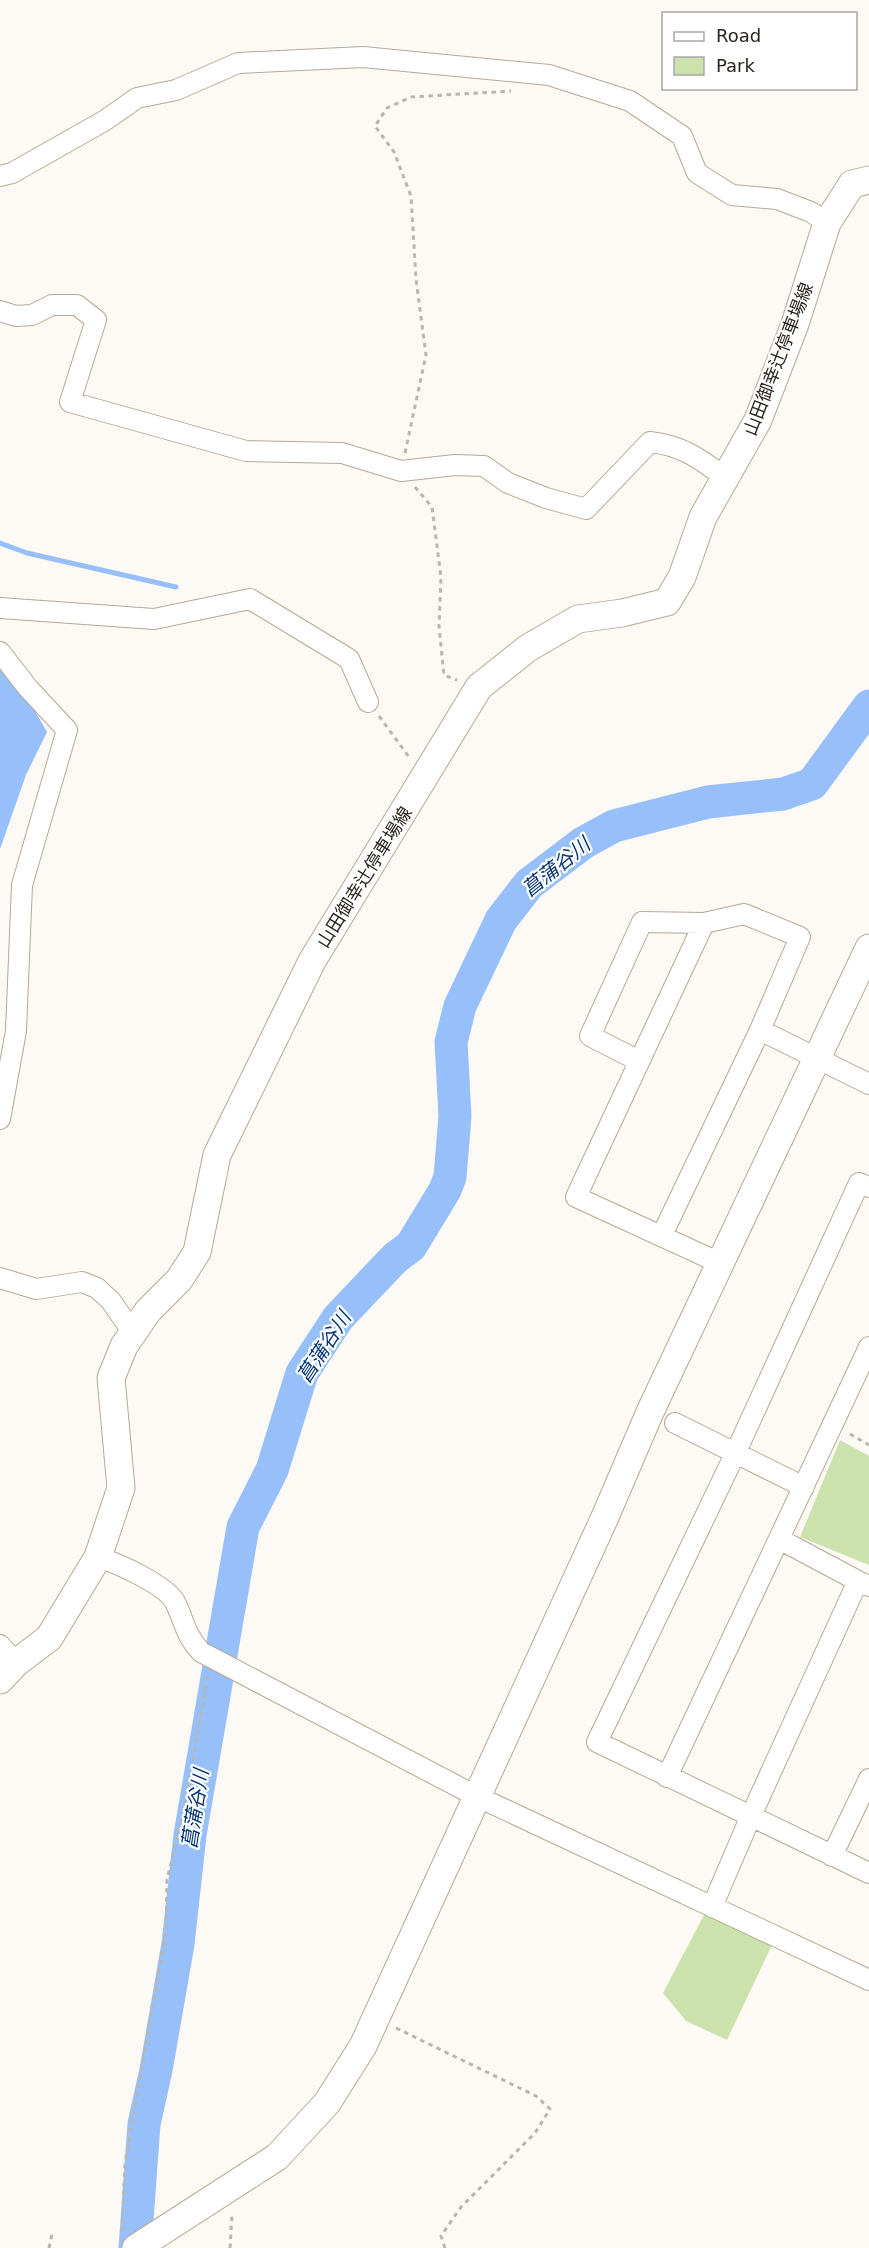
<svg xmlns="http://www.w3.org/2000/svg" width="869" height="2248" viewBox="0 0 869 2248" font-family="'DejaVu Sans','Noto Sans JP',sans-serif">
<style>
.green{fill:#cbe2ac}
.water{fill:#97c0fa}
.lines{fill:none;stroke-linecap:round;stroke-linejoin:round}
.stream{stroke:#97c0fa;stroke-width:5}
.river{stroke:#97c0fa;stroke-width:33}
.street-casing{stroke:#b6a894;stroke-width:22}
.secondary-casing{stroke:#b6a894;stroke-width:29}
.path{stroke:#b9b5b0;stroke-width:3;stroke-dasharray:4.5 4.5;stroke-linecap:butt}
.street{stroke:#fff;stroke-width:20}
.secondary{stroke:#fff;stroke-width:27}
.labels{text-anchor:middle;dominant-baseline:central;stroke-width:4.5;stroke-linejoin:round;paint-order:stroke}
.street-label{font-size:18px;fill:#2a241d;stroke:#fff}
.water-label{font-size:20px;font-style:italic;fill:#053674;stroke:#fff}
</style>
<rect width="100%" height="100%" fill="#fdfaf6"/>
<path class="green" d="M840,1440L869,1456V1565L800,1537Z
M705,1913L772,1945L727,2040L686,2021L663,1993Z"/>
<path class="water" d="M7,662L47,732L26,775L0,849V664Z"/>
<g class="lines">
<path class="stream" d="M0,543L27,553L176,587"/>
<path class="river" d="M135,2248L144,2124L156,2070L178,1944L190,1835L243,1527L272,1470L302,1373L338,1318L395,1258L411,1246L445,1190L450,1177L455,1116L451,1042L460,1006L501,920L529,884L583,843L614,826L708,802L783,794L812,784L869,706"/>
<g class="street-casing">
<path id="street" d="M0,176L12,173L104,121L137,98L176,90L238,63L363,57L549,75L630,101L682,136L697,173L732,195L777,199L811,212L827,223
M0,311L16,316L32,315L52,305H77L96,320L70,402L246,451L342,453L401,471L455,465L484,466L508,483L546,498L586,509L650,442C681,445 701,459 725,478
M0,608L154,619L250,599L349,659L368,702
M0,652L28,688L67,730L22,885L16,1031L0,1119
M704,923L576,1197L722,1264
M760,1030L869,1084
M639,1061L590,1036L642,922L704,923L744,914L800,937L760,1030L662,1235
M869,1187L859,1183L735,1454L597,1742L869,1873
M0,1278L36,1289L82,1282L97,1288L111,1301L133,1333
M675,1423L804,1487
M779,1539L858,1581
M98,1557C117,1563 166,1585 175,1602C185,1622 185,1635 201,1652L476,1796L869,1980
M0,1645L16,1663
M667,1777L869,1347
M832,1856L869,1779
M712,1907L750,1818L858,1581L869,1586"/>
</g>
<g class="secondary-casing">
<path id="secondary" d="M0,1680L16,1663L49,1638L98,1557L121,1488L111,1378L124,1346L148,1311L179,1280L197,1252L217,1155L312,961L479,687L528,648L578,619L622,613L667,602L682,577L703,517L758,420L795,324L827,223L852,184L869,180
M136,2248L277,2157L327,2103L363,2046L605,1517L650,1412L869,948"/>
</g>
<path class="path" d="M405,453L426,355L416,279L411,196L394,152L375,126L387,108L411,97L511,91
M415,487L432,507L441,577L439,627L444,675L457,680
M379,716L409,757
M850,1434L869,1445
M396,2028L536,2096L550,2109L535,2133L461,2207L441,2236L445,2248
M122,2231L125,2163L166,1930L167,1880L185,1805L208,1676
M49,2248L52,2234
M230,2248L232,2214"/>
<use href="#street" class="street"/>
<use href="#secondary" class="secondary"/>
</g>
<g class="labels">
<g class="street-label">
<text transform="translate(778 359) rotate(-69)">山田御幸辻停車場線</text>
<text transform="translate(364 877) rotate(-58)">山田御幸辻停車場線</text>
</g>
<g class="water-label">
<text transform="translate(556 867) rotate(-39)">菖蒲谷川</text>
<text transform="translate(324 1347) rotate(-57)">菖蒲谷川</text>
<text transform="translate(195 1809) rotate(-81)">菖蒲谷川</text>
</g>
</g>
<rect x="662" y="12" width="195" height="78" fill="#ffffff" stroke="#aaa7a5" stroke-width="1.5"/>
<rect x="674" y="32" width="30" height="9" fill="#ffffff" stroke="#aaa7a5" stroke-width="1.5"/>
<text x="716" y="42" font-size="18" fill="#2a241d">Road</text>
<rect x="674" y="57" width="30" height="18" fill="#cbe2ac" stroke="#aaa7a5" stroke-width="1.5"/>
<text x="716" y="72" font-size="18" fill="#2a241d">Park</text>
</svg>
